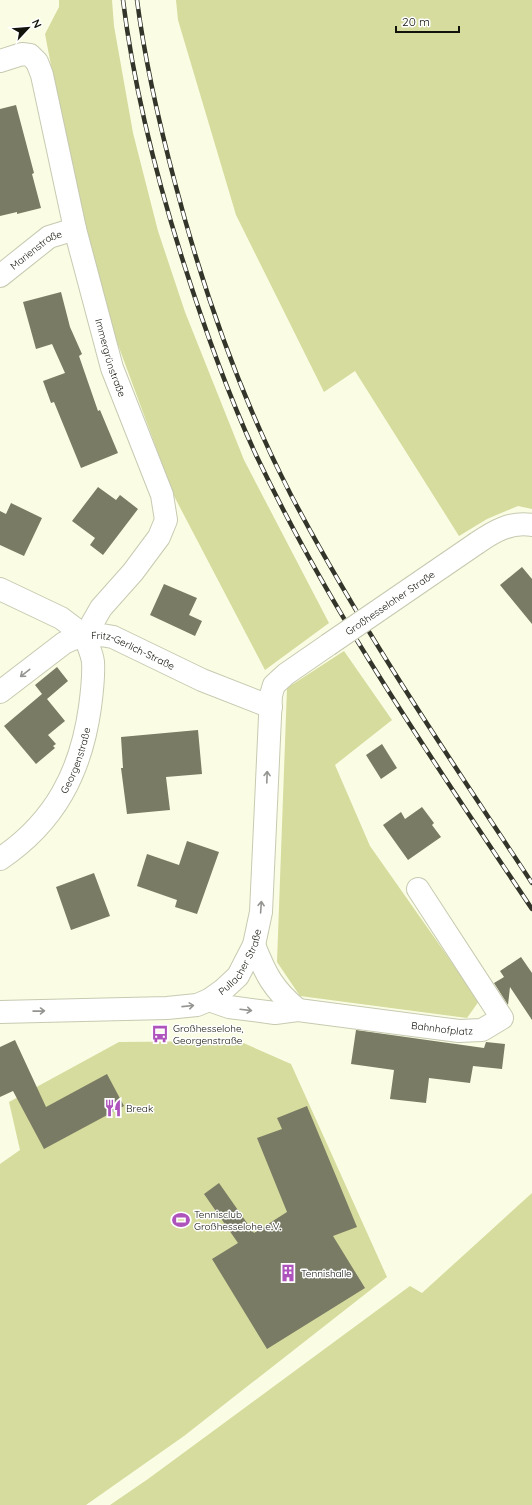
<svg xmlns="http://www.w3.org/2000/svg" width="532" height="1505" viewBox="0 0 532 1505" font-family="Quicksand,sans-serif">
<style>
.green{fill:#d6db9e}
.building{fill:#797b64}
.lines{fill:none;stroke-linecap:round;stroke-linejoin:round}
.minor-casing{stroke:#c7cab1;stroke-width:24}
.minor{stroke:#fff;stroke-width:22}
.rail-casing{stroke:#34352a;stroke-width:4.5}
.rail{stroke:#fff;stroke-width:3;stroke-dasharray:9;stroke-linecap:butt}
.minor-bridge-casing{stroke:#c7cab1;stroke-width:24;stroke-linecap:butt}
.minor-bridge{stroke:#fff;stroke-width:22}
.oneway{stroke:#949591}
.labels{text-anchor:middle;dominant-baseline:central;stroke-width:3;stroke-linejoin:round;paint-order:stroke}
.street-label{font-size:10px;fill:#12130a;stroke:#fff}
.poi-label{font-size:10px;fill:#12130a;stroke:#fff;text-anchor:start}
</style>
<rect width="100%" height="100%" fill="#fafde3"/>
<path class="green" d="M59,0H112L114,26L133,133L158,231L185,312L244,460L329,623L265,670L174,496L117,342L81,221L45,34L59,7Z
M176,0H532V509L518,506L487,519L459,536L355,371L324,392L236,215L178,20Z
M344,651L392,720L335,765L370,846L479,1001L467,1018L300,996L277,962L287,688Z
M239,1041L291,1064L387,1277L184,1436L86,1505H0V1164L20,1150L9,1102L119,1042Z
M532,1193V1505H110L148,1479L410,1286L422,1293Z"/>
<path class="building" d="M16,105L34,173L32,174L41,208L17,214V212L0,216V109Z
M61,292L70,327L82,354L79,356L98,411L100,410L118,453L81,468L54,402L51,403L43,381L65,373L52,344L36,349L23,302Z
M98,487L116,500L120,495L138,509L103,555L90,545L95,538L72,521Z
M11,503L42,518L24,556L0,545V511L6,514Z
M522,567L532,579V624L500,585Z
M164,584L197,598L189,615L202,621L195,636L150,615Z
M57,667L68,681L47,699L65,721L48,735L56,744L53,746L55,748L36,764L4,726L42,694L35,685Z
M198,730L202,774L166,777L170,810L127,814L121,768H123L121,737Z
M382,744L397,768L381,779L366,755Z
M422,807L434,823L432,825L441,837L408,860L383,825L401,812L405,819Z
M187,841L219,852L197,914L175,907L177,900L137,886L147,854L179,865Z
M94,873L110,916L71,930L56,887Z
M521,957L532,973V1020L510,987L508,1005L494,983L504,977L500,971Z
M356,1030L484,1048L486,1042L505,1044L502,1069L473,1066L470,1083L429,1078L426,1103L390,1099L394,1070L351,1064Z
M15,1040L46,1107L107,1074L124,1106L44,1149L13,1091L0,1097V1047Z
M307,1106L357,1227L333,1236L365,1288L267,1349L212,1259L238,1243L204,1194L219,1183L254,1233L287,1212L257,1138L282,1129L277,1118Z"/>
<g class="lines">
<g class="minor-casing">
<g id="minor">
<path id="s1" d="M0,61L22,54L30,55L37,62L42,75L75,229L112,368L162,495L166,520L159,537L133,572L101,608L85,636"/>
<path id="s2" d="M0,276L49,237L75,229"/>
<path d="M477,543C493,532 511,521 532,525"/>
<path d="M0,589L61,618L85,636"/>
<path id="s3" d="M0,692L64,643C79,635 96,633 113,637L202,680L271,707"/>
<path id="s4" d="M0,859C55,822 81,772 90,707C92,692 94,677 93,662C92,653 87,644 85,636"/>
<path d="M254,945C266,975 273,989 298,1010"/>
<path id="s5" d="M209,1000L229,1007L275,1013L298,1010L459,1031L482,1030L502,1018L418,889"/>
<path id="s6" d="M0,1012L167,1008L197,1005L209,1000L223,990L238,976L254,945L261,912L271,695L274,685L286,674L328,645"/>
</g>
</g>
<use href="#minor" class="minor"/>
<g class="rail-casing">
<path id="rail" d="M123,0C134,89 156,176 183,261C204,327 227,392 256,455C332,615 434,762 532,909
M137,0C145,62 159,123 175,183C203,290 240,396 291,495C362,630 448,756 532,883"/>
</g>
<use href="#rail" class="rail"/>
<g class="minor-bridge-casing">
<g id="minor-bridge">
<path id="s7" d="M328,645L477,543"/>
</g>
</g>
<use href="#minor-bridge" class="minor-bridge"/>
</g>
<defs><path id="oneway-shaft" d="M-6 0H5M1.5-3L5.5 0L1.5 3" fill="none" stroke-width="1.6" stroke-linecap="round" stroke-linejoin="round"/></defs>
<g class="oneway">
<use href="#oneway-shaft" transform="translate(25 673) rotate(142)"/>
<use href="#oneway-shaft" transform="translate(267 777) rotate(-88)"/>
<use href="#oneway-shaft" transform="translate(261 907) rotate(-86)"/>
<use href="#oneway-shaft" transform="translate(188 1006) rotate(-6)"/>
<use href="#oneway-shaft" transform="translate(246 1010) rotate(7)"/>
<use href="#oneway-shaft" transform="translate(39 1011) rotate(-1)"/>
</g>
<defs>
<g id="bus-bare" transform="scale(1.38)"><path d="M-5-6H5V4H4V6H2V4H-2V6H-4V4H-5ZM-3.5-4V0h7V-4ZM-3.5 1.2v1.5H-2V1.2ZM2 1.2v1.5H3.5V1.2Z" fill="#ae52bc" stroke="#fff" stroke-width="2.5" paint-order="stroke"/></g>
<g id="restaurant-bare" transform="scale(1.38)"><path d="M-5-6h1v4h1v-4h1v4h1v-4h1v5L-1.5 .5V6h-2V.5L-5-1ZM5-6V6H3V1.5H1.5Q1.5-4 5-6Z" fill="#ae52bc" stroke="#fff" stroke-width="2.5" paint-order="stroke"/></g>
<g id="stadium-bare" transform="scale(1.38)"><path d="M0-5a6.5 5 0 1 0 0 10a6.5 5 0 1 0 0-10ZM-3.5-1.8h7v3.6h-7Z" fill="#ae52bc" stroke="#fff" stroke-width="2.5" paint-order="stroke"/></g>
<g id="building-bare" transform="scale(1.38)"><path d="M-4-6H4V6H1V3H-1V6H-4ZM-2.5-4.3h1.7v1.8h-1.7ZM.8-4.3h1.7v1.8H.8ZM-2.5-1h1.7V.8h-1.7ZM.8-1h1.7V.8H.8Z" fill="#ae52bc" stroke="#fff" stroke-width="2.5" paint-order="stroke"/></g>
</defs>
<g fill-rule="evenodd">
<use href="#bus-bare" x="160" y="1034"/>
<use href="#restaurant-bare" x="113" y="1108"/>
<use href="#stadium-bare" x="181" y="1220"/>
<use href="#building-bare" x="288" y="1273"/>
</g>
<g class="labels">
<g class="street-label">
<text stroke="none"><textPath href="#s2" startOffset="45">Marienstraße</textPath></text>
<text stroke="none"><textPath href="#s1" startOffset="346">Immergrünstraße</textPath></text>
<text stroke="none"><textPath href="#s7" startOffset="75">Großhesseloher Straße</textPath></text>
<text stroke="none"><textPath href="#s3" startOffset="154">Fritz-Gerlich-Straße</textPath></text>
<text stroke="none"><textPath href="#s4" startOffset="127">Georgenstraße</textPath></text>
<text stroke="none"><textPath href="#s6" startOffset="261">Pullacher Straße</textPath></text>
<text stroke="none"><textPath href="#s5" startOffset="236">Bahnhofplatz</textPath></text>
</g>
<g class="poi-label">
<text x="173" y="1028">Großhesselohe,<tspan x="173" dy="12">Georgenstraße</tspan></text>
<text x="126" y="1108">Break</text>
<text x="194" y="1214">Tennisclub<tspan x="194" dy="12">Großhesselohe e.V.</tspan></text>
<text x="301" y="1273">Tennishalle</text>
</g>
</g>
<g transform="translate(28 28) rotate(64)" stroke="#ffffff" stroke-width="3" paint-order="stroke">
<path d="M0-3L7 15L0 10L-7 15Z" fill="#12130a"/>
<text y="-6" font-size="11" font-weight="bold" text-anchor="middle" fill="#12130a">N</text>
</g>
<path d="M396 26v6h63v-6" fill="none" stroke="#12130a" stroke-width="2"/>
<text x="402" y="26" font-size="12" fill="#12130a" stroke="#ffffff" stroke-width="3" paint-order="stroke">20 m</text>
</svg>
